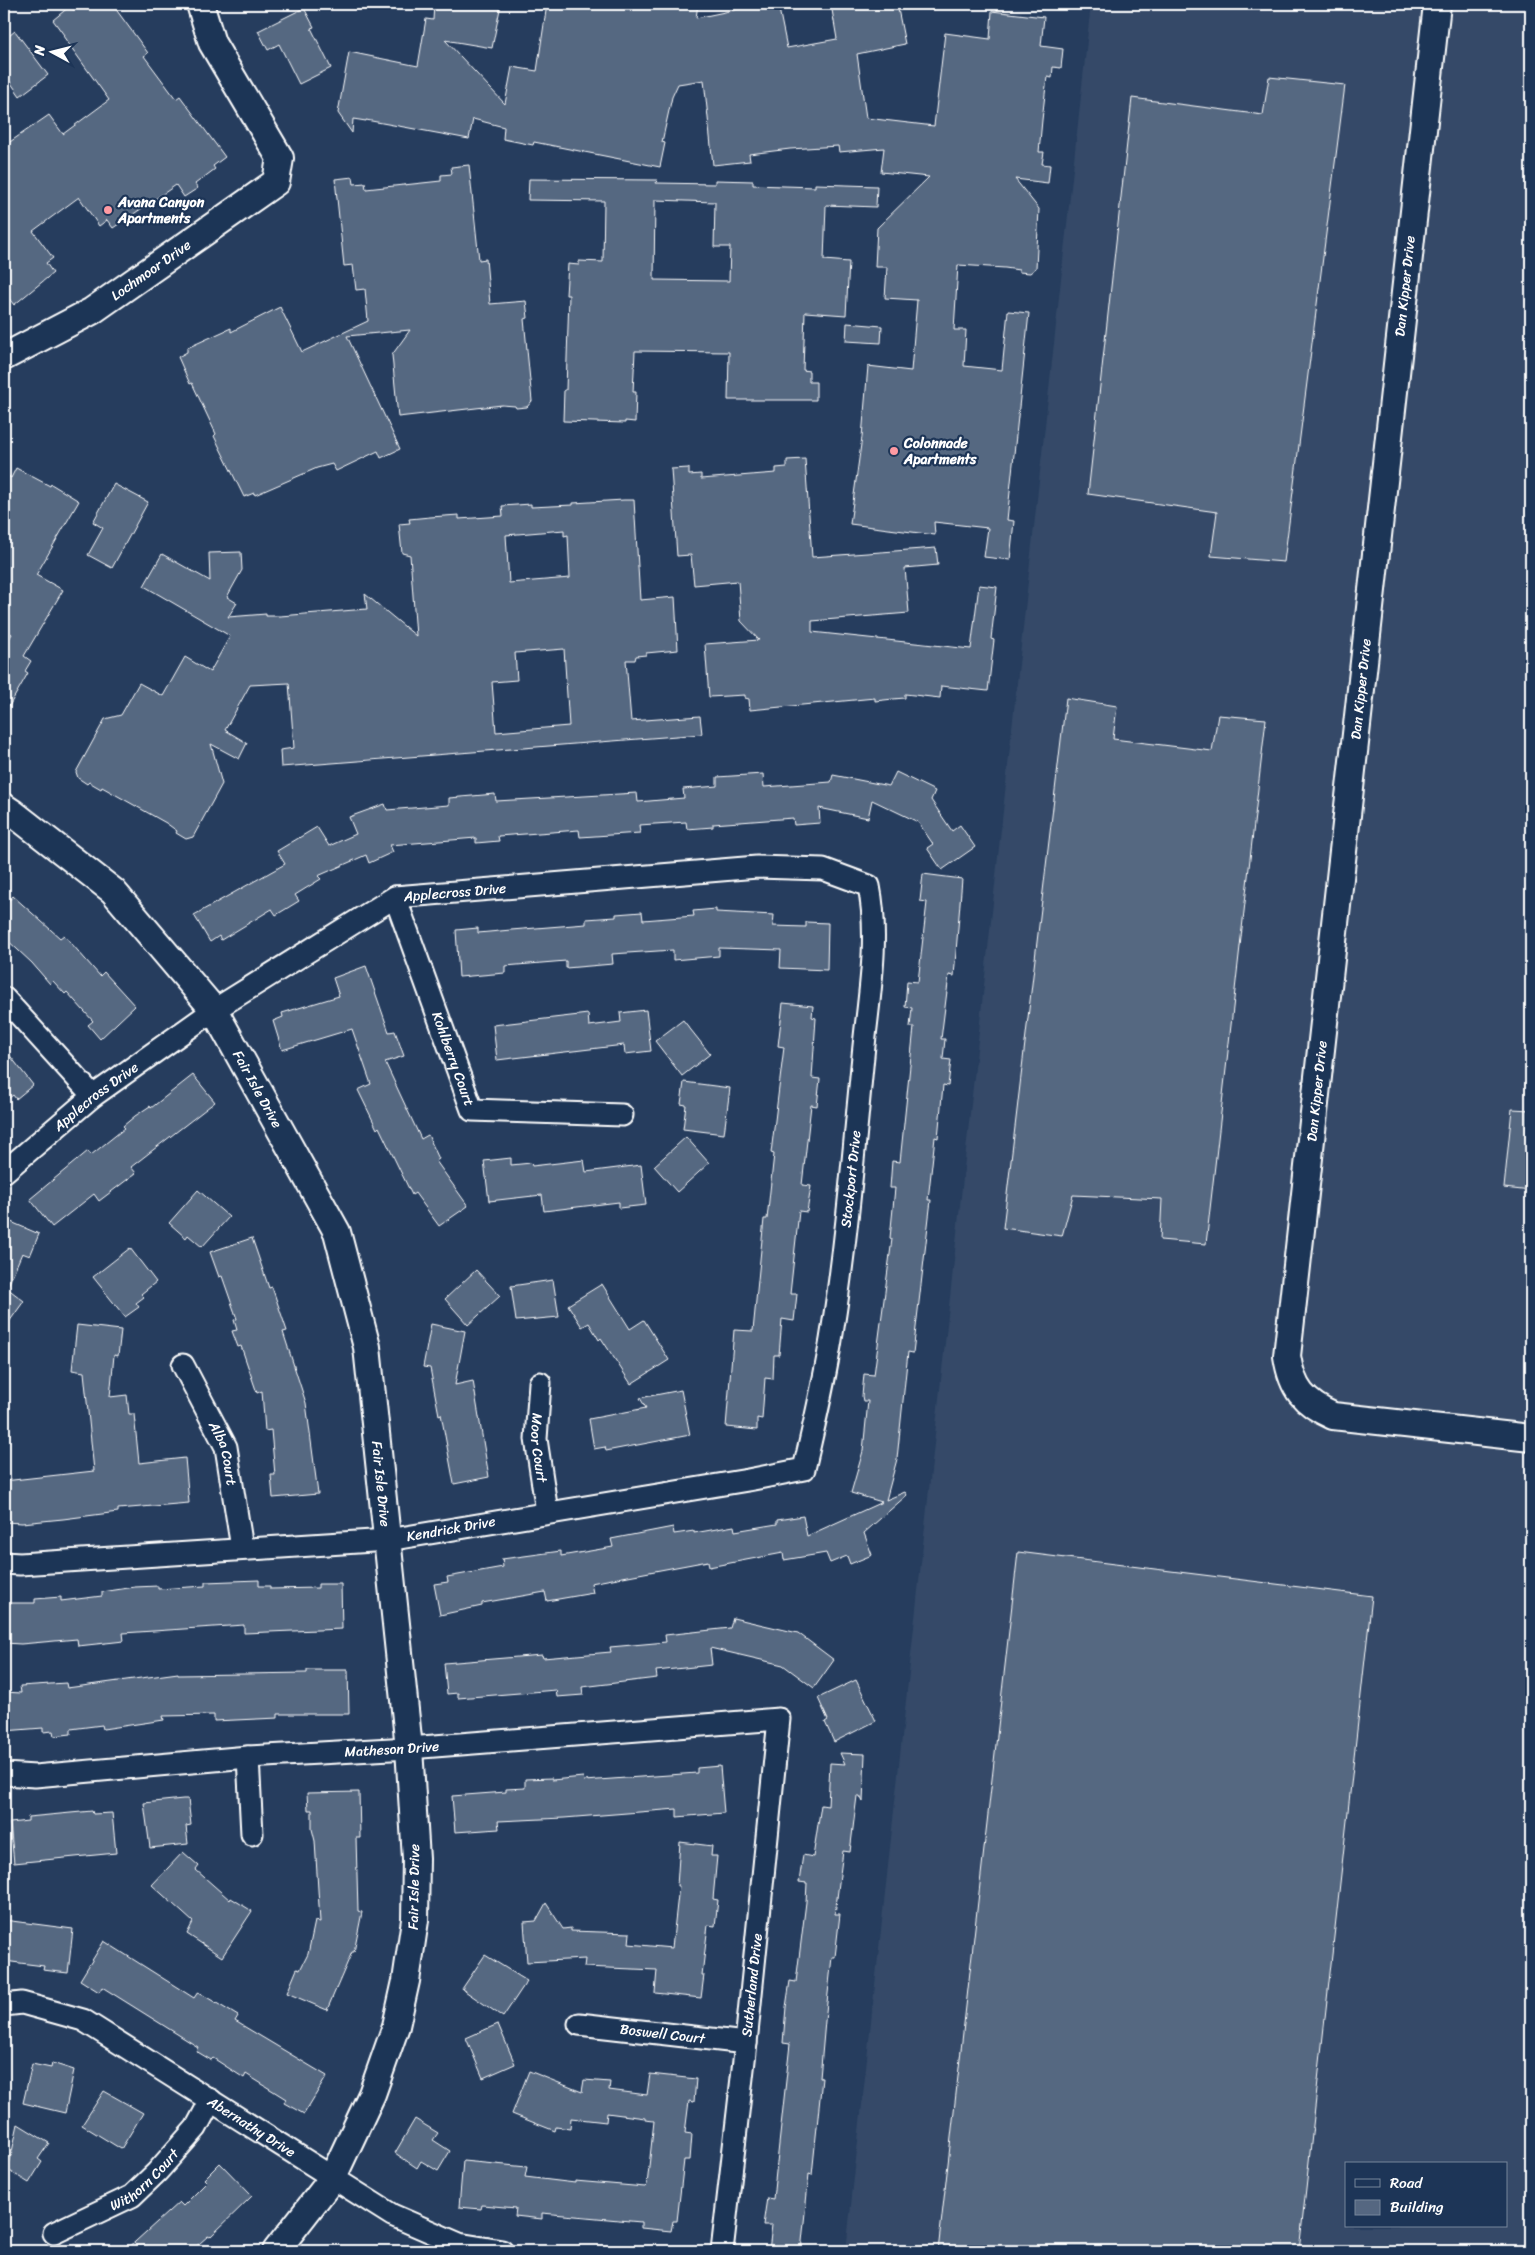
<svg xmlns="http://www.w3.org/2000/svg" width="1535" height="2255" viewBox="0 0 1535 2255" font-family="Sriracha,sans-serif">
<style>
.built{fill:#344a68;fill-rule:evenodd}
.building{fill:#556781;stroke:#fff;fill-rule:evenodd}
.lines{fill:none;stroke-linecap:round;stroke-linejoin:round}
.minor-casing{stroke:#fff;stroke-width:25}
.tertiary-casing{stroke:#fff;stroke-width:30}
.minor{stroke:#1d3557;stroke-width:21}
.tertiary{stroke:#1d3557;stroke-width:26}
.poi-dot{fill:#ff9aa2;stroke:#1d3557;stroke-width:2}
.labels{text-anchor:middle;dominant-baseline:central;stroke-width:4.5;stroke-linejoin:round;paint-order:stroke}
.poi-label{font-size:14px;font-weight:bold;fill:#fff;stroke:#1d3557;text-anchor:start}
.street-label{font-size:14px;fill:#fff;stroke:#1d3557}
</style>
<rect width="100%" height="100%" fill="#263d5e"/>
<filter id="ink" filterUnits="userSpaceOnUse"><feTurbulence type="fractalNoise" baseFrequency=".02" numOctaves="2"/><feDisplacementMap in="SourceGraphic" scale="10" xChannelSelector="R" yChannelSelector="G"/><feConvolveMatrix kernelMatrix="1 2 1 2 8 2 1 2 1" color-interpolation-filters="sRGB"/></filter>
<g filter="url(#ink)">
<path class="built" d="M1091,4H1531V2251H846ZM1346,2164H1506V2226H1346Z"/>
<path class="building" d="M82,4H112L148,53L144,56L176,99L180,96L225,157L213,166L215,169L195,184L198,188L184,197L176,185L113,228L107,220L99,226L79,197L33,231L53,258L46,263L53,273L14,305L4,292V146L49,115L63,134L109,100L63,36L64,35L53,20L70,6L73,10Z
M434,4H501L492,48L445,40L505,104L512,67L537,71L547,4H698L696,18L763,4H778L787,48L837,39L831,4H897L905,44L857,54L866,118L934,126L945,33L990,39L992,11L1044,17L1041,46L1063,49L1061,68L1053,67L1052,78L1047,77L1042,120L1039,152H1044L1042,164L1050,165L1048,183L1015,179L1039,209L1036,268L1030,273L1019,272V270L1005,268L958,265L954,330H966L964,366L1002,370L1008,311L1029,313L1007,520L1014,521L1010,560L984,557L988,528L934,522L935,535L850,524L862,437L868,366L911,371L917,300L885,298L887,267H875L877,228L929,177L881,172L884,148L839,152L838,146L790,149L749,154L750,161L713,165L704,80L678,84L672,97L662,142L665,143L660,167L534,142L533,145L503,139L504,127L473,119L469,139L366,120V121L353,119L352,133L338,113L349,52L418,66L426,19L433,20Z
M304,8L314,27L311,28L331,68L299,84L279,44L268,50L258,31Z
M15,31L48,75L20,96L4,73V40Z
M1269,77L1345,85L1284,562L1211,556L1217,512L1088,494L1132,98L1263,115Z
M469,165L479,260L486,259L490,304L526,301L528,318L524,319L532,401L527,407L516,408L515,406L502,405L398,417L392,355L410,330L347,336L400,449L381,458L378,451L336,471L332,464L317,468L255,495L254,493L244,497L214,436L216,434L192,383L190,384L178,357L187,352V348L231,328V332L280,307L302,352L368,321L365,289L356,290L353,265L344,266L335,179L353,177L354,184L365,183L366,189L441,181V175L452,174L451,167Z
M529,179L657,180L656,183L715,184V180L753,181V185L815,187V184L877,186L876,207L826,205L824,260L849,262L846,315L805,312L803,370L809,371V382H816V400H728L729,352L635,351L633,392H636L635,422L625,421V423L563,421L564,390H566L569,295H566L568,264L579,265V261L603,262L604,201L528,200ZM655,200L715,202L714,247H730L729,281L654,280Z
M847,323L882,326L881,343L846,341Z
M805,459L812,557L936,548L938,565L905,568L909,613L812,621V632L971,649L979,585L997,587L991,639L994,640L988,691L941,686L940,698L905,694V698L893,699L875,701V698L750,710L749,699L745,698V695L709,697L705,644L759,640L741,621L738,581L694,585L691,555L677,556L671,469L689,468V475L701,474V479L776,473V468L787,467V460Z
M16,468L50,486L51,484L79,501L36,575L63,590L24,656L31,661L25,671L28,673L4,715V648L12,634L4,629V473L11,478Z
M114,484L148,502L112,568L88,555L103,528L93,522Z
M624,500H634L640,600L675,597L678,650L646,653V655L636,656L635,660H626L631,721L700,716L702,734L281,767L280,750L294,748L289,683L250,685L225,730L247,743L239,759L211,744L222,784L193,837L186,839L176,833L177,831L166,823L125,800L102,787L101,789L89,782L87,784L78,778L76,772L105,719L121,715L139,683L163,696L185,657L210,672L230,636L144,586L162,554L210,581L209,553L241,552L242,570L227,597L237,603L228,617L266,614V616H280L367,609L365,594L416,636L410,555L402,553L399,524L410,523L409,519L430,517L459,515V519L503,516L502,506L531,504V507L573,505V503ZM564,530V536L568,535L570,578L509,583L506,535ZM564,649L569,726L496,732L492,682L517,680L515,653Z
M1066,698L1117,706L1113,739L1212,751L1218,715L1266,719L1206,1244L1160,1240L1162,1199L1073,1195L1062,1236L1003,1228Z
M896,772L935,791L931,800L952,831L960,825L975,847L942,870L927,848L933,844L918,822L872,800L868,818L819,808L820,823L794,825L793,818L713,824V827L687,829L686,822L639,825L640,833L580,837L579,830L498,836L499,841L476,843V838L390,845L393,852L369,863L366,855L318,876L321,879L295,895L299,901L276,915L272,909L221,940L219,936L210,942L194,915L285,864L277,851L317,827L329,846L356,834L349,817L385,804L387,810L449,805V798L495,794L496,801L637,793L638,802L684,798L683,789L717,786V777L763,774L764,787L831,782L833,775L889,786Z
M923,874L962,879L954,976L949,975L941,1039H945L943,1059L951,1060L948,1086L943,1085L938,1138L935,1137L928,1200H931L913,1353L908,1352L897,1459L886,1500L905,1492L907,1495L864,1533L872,1555L850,1564L847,1556L830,1563L826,1553L784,1560L783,1553L709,1567L708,1561L591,1583L593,1593L547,1601L545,1592L482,1603V1606L440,1615L434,1584L448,1582L447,1577L503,1567L502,1559L561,1551V1556L613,1547L611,1539L673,1527L674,1534L694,1531V1533L734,1526L735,1531L777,1524V1520L803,1516L807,1536L882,1502L851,1493L863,1451L868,1401H863L862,1396L864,1374L874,1375L892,1239L890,1238L895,1188H890L892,1161L900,1162L914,1027H910L912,1008L905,1007L907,981L918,982L927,902L920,901Z
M13,896L60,938L64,935L100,976L104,972L135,1006L100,1039L88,1025L93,1021L67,992L65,994L53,981L50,984L32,963L4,937V906Z
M716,909V912L774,915L773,926L806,927V922L828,923L827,970L780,968L781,950L719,948V956L673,960V950L612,954L613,964L566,968V961L505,966V973L459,977L456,930L478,928V933L511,930L586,924V919L616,917V914L642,912L643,920L694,916L693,911Z
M366,966L389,1032L395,1031L404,1056L385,1062L421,1139L428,1135L439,1159L436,1161L468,1206L439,1226L415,1193L412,1195L379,1127L377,1129L358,1090L371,1084L352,1029L282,1050L273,1021L283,1017L282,1013L339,996L333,978Z
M783,1003L813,1006L812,1017L816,1018L812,1078L820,1079L817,1106L811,1105L802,1185L811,1186L807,1212L799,1211L790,1294H797L794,1321L782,1319L779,1355H774L773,1379L765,1378L762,1419L757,1418V1430L726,1427L734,1330L753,1331L764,1219H767L774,1154L771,1153L784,1047L778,1046Z
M646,1010L651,1051L625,1054L624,1045L497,1060L493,1025L588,1014L589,1026L621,1022L620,1013Z
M683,1020L710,1054L682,1076L655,1041Z
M4,1048L33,1085L16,1099L13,1095L4,1102Z
M193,1075L215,1102L131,1167L136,1173L99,1201L94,1194L52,1227L30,1199L88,1151L91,1155L125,1128L123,1126L135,1116L150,1106L151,1108Z
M684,1082L730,1088L724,1134L683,1129L686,1105L681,1104Z
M1512,1109L1531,1110V1191L1504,1188Z
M686,1137L709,1163L677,1192L654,1166Z
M511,1158V1165L531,1163L532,1166L584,1160L586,1172L641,1165L646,1205L619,1208V1202L544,1211L542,1195L489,1201L484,1161Z
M198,1190L229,1217L202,1247L188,1235L186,1238L169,1223Z
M4,1219L39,1234L30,1256L22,1253L7,1288L24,1301L4,1329Z
M252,1238L269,1288L272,1287L287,1331L283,1332L306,1403L318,1494L273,1498L271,1475H275L271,1430L265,1431L262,1391L257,1393L241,1346L238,1347L232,1331L237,1330L234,1320L237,1319L222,1276L219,1277L210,1252Z
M130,1248L156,1282L141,1294L144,1297L136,1303L139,1307L125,1317L93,1277Z
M476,1270L500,1296L468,1325L445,1299Z
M553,1280L559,1317L516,1321L511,1286Z
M602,1284L630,1329L644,1320L669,1360L631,1384L601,1338L599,1340L589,1323L582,1327L568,1305Z
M431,1324L465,1331L455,1385L473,1381L489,1477L454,1484L441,1414L439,1415L430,1368L423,1367Z
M77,1325L121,1330L118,1356L114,1355L110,1397L127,1395L129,1414H134L139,1463L185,1458L189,1503L118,1509V1512L63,1519L22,1523L4,1522V1481L94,1471L84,1372L72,1370Z
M681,1390L690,1435L606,1451L605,1447L594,1449L589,1419L646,1408L640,1398Z
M1018,1552L1372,1596L1299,2251H938Z
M259,1580V1586H270V1589L318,1588V1584H341L342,1629L244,1633V1625L123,1633L124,1641L78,1646L77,1639L21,1644L4,1643V1603H35V1599L61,1597V1601L102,1596V1592L135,1587L158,1586V1589L205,1586V1582Z
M733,1618L798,1633L834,1660L814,1688L783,1665L710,1648L712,1665L656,1671L657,1678L582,1687L583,1695L557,1697L556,1690L458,1698V1693L447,1694L444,1663L542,1655L543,1658L611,1652L610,1647L666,1642L665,1635L730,1628Z
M307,1670H348L349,1714H278V1718L214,1721V1715L163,1716L164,1720L103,1729L102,1725L71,1729V1734L54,1736L53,1731L43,1732V1728L4,1731V1692L21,1693L20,1686L66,1683L67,1688L178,1673V1675L307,1673Z
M856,1680L876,1721L834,1742L825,1722L828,1720L818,1698Z
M840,1753L865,1754L863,1802L860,1796H857L850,1852L843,1851L835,1914H840L835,1957H832L825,2021L820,2078H822L812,2175L809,2174L801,2251H769L772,2225H763L767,2198L773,2199L790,2044L783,2043L786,2007L790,1981L796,1982L806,1902L807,1883L799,1882L803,1855L813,1857L821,1805L828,1806L830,1763L845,1764Z
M720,1766L724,1813L677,1817V1809L564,1818L498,1821L499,1829L455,1832L452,1796L506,1792V1789L525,1788V1779L552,1778V1780L583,1777L584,1781L697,1773V1768Z
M359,1792L360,1838H356L358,1911L362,1912L354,1952H352L327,2010L287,1993L297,1969L300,1970L308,1954L315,1921L320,1922L315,1841L312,1829V1810H308L307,1793Z
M183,1799H188L191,1825L186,1826L188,1844L150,1848L144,1803Z
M92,1811L93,1814L112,1813L116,1853L14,1863L10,1823L28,1821V1817Z
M680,1842L712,1846L711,1856H717L713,1899L718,1900L715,1926L708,1925L702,1975H704L701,1998L655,1993L657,1970L584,1967L585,1959L527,1962L524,1922L536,1921L546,1903L563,1929L571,1928V1931L630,1933L629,1944L672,1948L679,1886H677Z
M183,1852L199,1866L196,1870L230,1900L231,1898L252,1911L222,1957L187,1934L193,1922L152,1885Z
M4,1920L73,1929L68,1973L43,1970L44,1966L4,1961Z
M104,1941L194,1998L198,1992L238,2016L235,2021L327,2076L304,2114L284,2103L286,2099L246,2074L244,2078L213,2058L211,2060L196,2051L198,2047L102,1987L99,1992L80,1980Z
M485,1955L527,1981L503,2017L462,1989Z
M498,2024L515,2064L483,2078L466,2038Z
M52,2063L74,2070L65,2113L23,2103L32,2064L51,2068Z
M529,2071L582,2092L584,2080L610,2082L609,2090L647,2095L650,2074L696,2079L694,2102L689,2101L685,2133L692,2134L690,2160H684L677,2221H673L671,2231L641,2228V2222L542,2213V2219L515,2216L516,2208L482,2205L481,2209L459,2207L463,2161L527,2167L525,2177L575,2183V2181L645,2187L647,2185L654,2121L645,2120V2118L607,2113L606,2122L571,2118L570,2129L556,2127L555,2131L512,2114Z
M104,2091L143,2113L121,2149L82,2125Z
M415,2119L438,2133L433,2140L450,2151L438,2171L421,2161L417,2168L395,2153Z
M18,2124L49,2143L38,2159L42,2162L29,2183L8,2170Z
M220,2163L252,2196L210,2237L208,2236L191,2251H125L179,2202L183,2206L207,2182L204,2179Z"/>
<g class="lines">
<g class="minor-casing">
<g id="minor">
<path id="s1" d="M395,897L472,1110L622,1115"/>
<path d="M4,998L93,1096"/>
<path id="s2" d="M4,1172L93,1096L214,1010L395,897L757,867L823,869L869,886C880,941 868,1001 863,1056C854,1147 847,1238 833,1327C826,1375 815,1422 804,1469L748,1480L388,1540L20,1564L4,1563"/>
<path id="s3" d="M183,1365L226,1447L242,1548"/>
<path id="s4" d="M540,1383L536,1439L547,1512"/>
<path d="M248,1757L252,1834"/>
<path id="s5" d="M4,1774L35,1776L248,1757L409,1748L779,1719L746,2043L722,2251"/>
<path id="s6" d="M4,2005L22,2003L83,2020L392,2215L459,2244L502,2251"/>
<path id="s7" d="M579,2024L746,2043"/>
<path id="s8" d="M54,2233L132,2196L157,2172L196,2128L211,2100"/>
</g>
</g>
<g class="tertiary-casing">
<g id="tertiary">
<path d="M1437,4L1287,1356C1292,1389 1304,1403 1333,1416L1531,1438"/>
<path id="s9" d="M4,357L92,311L276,182L280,158L212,43L200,4"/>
<path id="s10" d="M4,807L13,813L113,891L214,1010L337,1232L367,1347L409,1748L416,1859L415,1920L406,1981L396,2026L372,2094L332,2179L276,2251"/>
</g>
</g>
<use href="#minor" class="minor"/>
<use href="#tertiary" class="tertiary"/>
</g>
</g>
<g class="poi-dot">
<circle cx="108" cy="210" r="5"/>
<circle cx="894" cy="451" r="5"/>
</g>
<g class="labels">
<g class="poi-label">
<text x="118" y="202">Avana Canyon<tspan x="118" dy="16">Apartments</tspan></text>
<text x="904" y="443">Colonnade<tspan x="904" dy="16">Apartments</tspan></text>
</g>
<g class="street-label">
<text stroke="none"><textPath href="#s9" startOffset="171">Lochmoor Drive</textPath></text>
<text transform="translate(1405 286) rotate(-84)">Dan Kipper Drive</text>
<text transform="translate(1361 689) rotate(-84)">Dan Kipper Drive</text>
<text stroke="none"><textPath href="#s2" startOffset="539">Applecross Drive</textPath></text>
<text stroke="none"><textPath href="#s1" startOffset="172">Kohlberry Court</textPath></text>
<text stroke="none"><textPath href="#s10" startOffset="384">Fair Isle Drive</textPath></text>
<text transform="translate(1317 1091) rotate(-84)">Dan Kipper Drive</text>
<text stroke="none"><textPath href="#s2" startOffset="119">Applecross Drive</textPath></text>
<text transform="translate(851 1179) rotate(-84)">Stockport Drive</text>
<text stroke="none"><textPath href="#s4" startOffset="65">Moor Court</textPath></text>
<text stroke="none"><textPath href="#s3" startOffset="98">Alba Court</textPath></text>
<text stroke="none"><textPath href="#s10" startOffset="804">Fair Isle Drive</textPath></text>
<text transform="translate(451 1529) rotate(-10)">Kendrick Drive</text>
<text stroke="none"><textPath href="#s5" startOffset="389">Matheson Drive</textPath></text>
<text transform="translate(414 1887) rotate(-89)">Fair Isle Drive</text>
<text transform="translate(752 1985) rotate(-84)">Sutherland Drive</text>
<text stroke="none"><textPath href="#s7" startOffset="84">Boswell Court</textPath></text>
<text stroke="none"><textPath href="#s6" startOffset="281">Abernathy Drive</textPath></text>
<text stroke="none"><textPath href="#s8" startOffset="106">Withorn Court</textPath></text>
</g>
</g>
<rect width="1535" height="2255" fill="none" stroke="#1d3557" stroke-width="20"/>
<rect x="10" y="10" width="1515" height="2235" fill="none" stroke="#fff" stroke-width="2" filter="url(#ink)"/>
<rect x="1345" y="2162" width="162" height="65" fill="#1d3557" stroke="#77869a"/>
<rect x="1355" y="2179" width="25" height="8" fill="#1d3557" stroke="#77869a"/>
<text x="1390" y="2188" font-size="15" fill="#ffffff">Road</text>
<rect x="1355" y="2200" width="25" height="15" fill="#556781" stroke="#77869a"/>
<text x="1390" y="2212" font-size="15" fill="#ffffff">Building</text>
<g transform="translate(52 52) rotate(277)" stroke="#1d3557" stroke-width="4" paint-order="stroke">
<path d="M0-4L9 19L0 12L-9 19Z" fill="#ffffff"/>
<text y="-8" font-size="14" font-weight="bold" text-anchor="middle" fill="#ffffff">N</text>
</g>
</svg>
